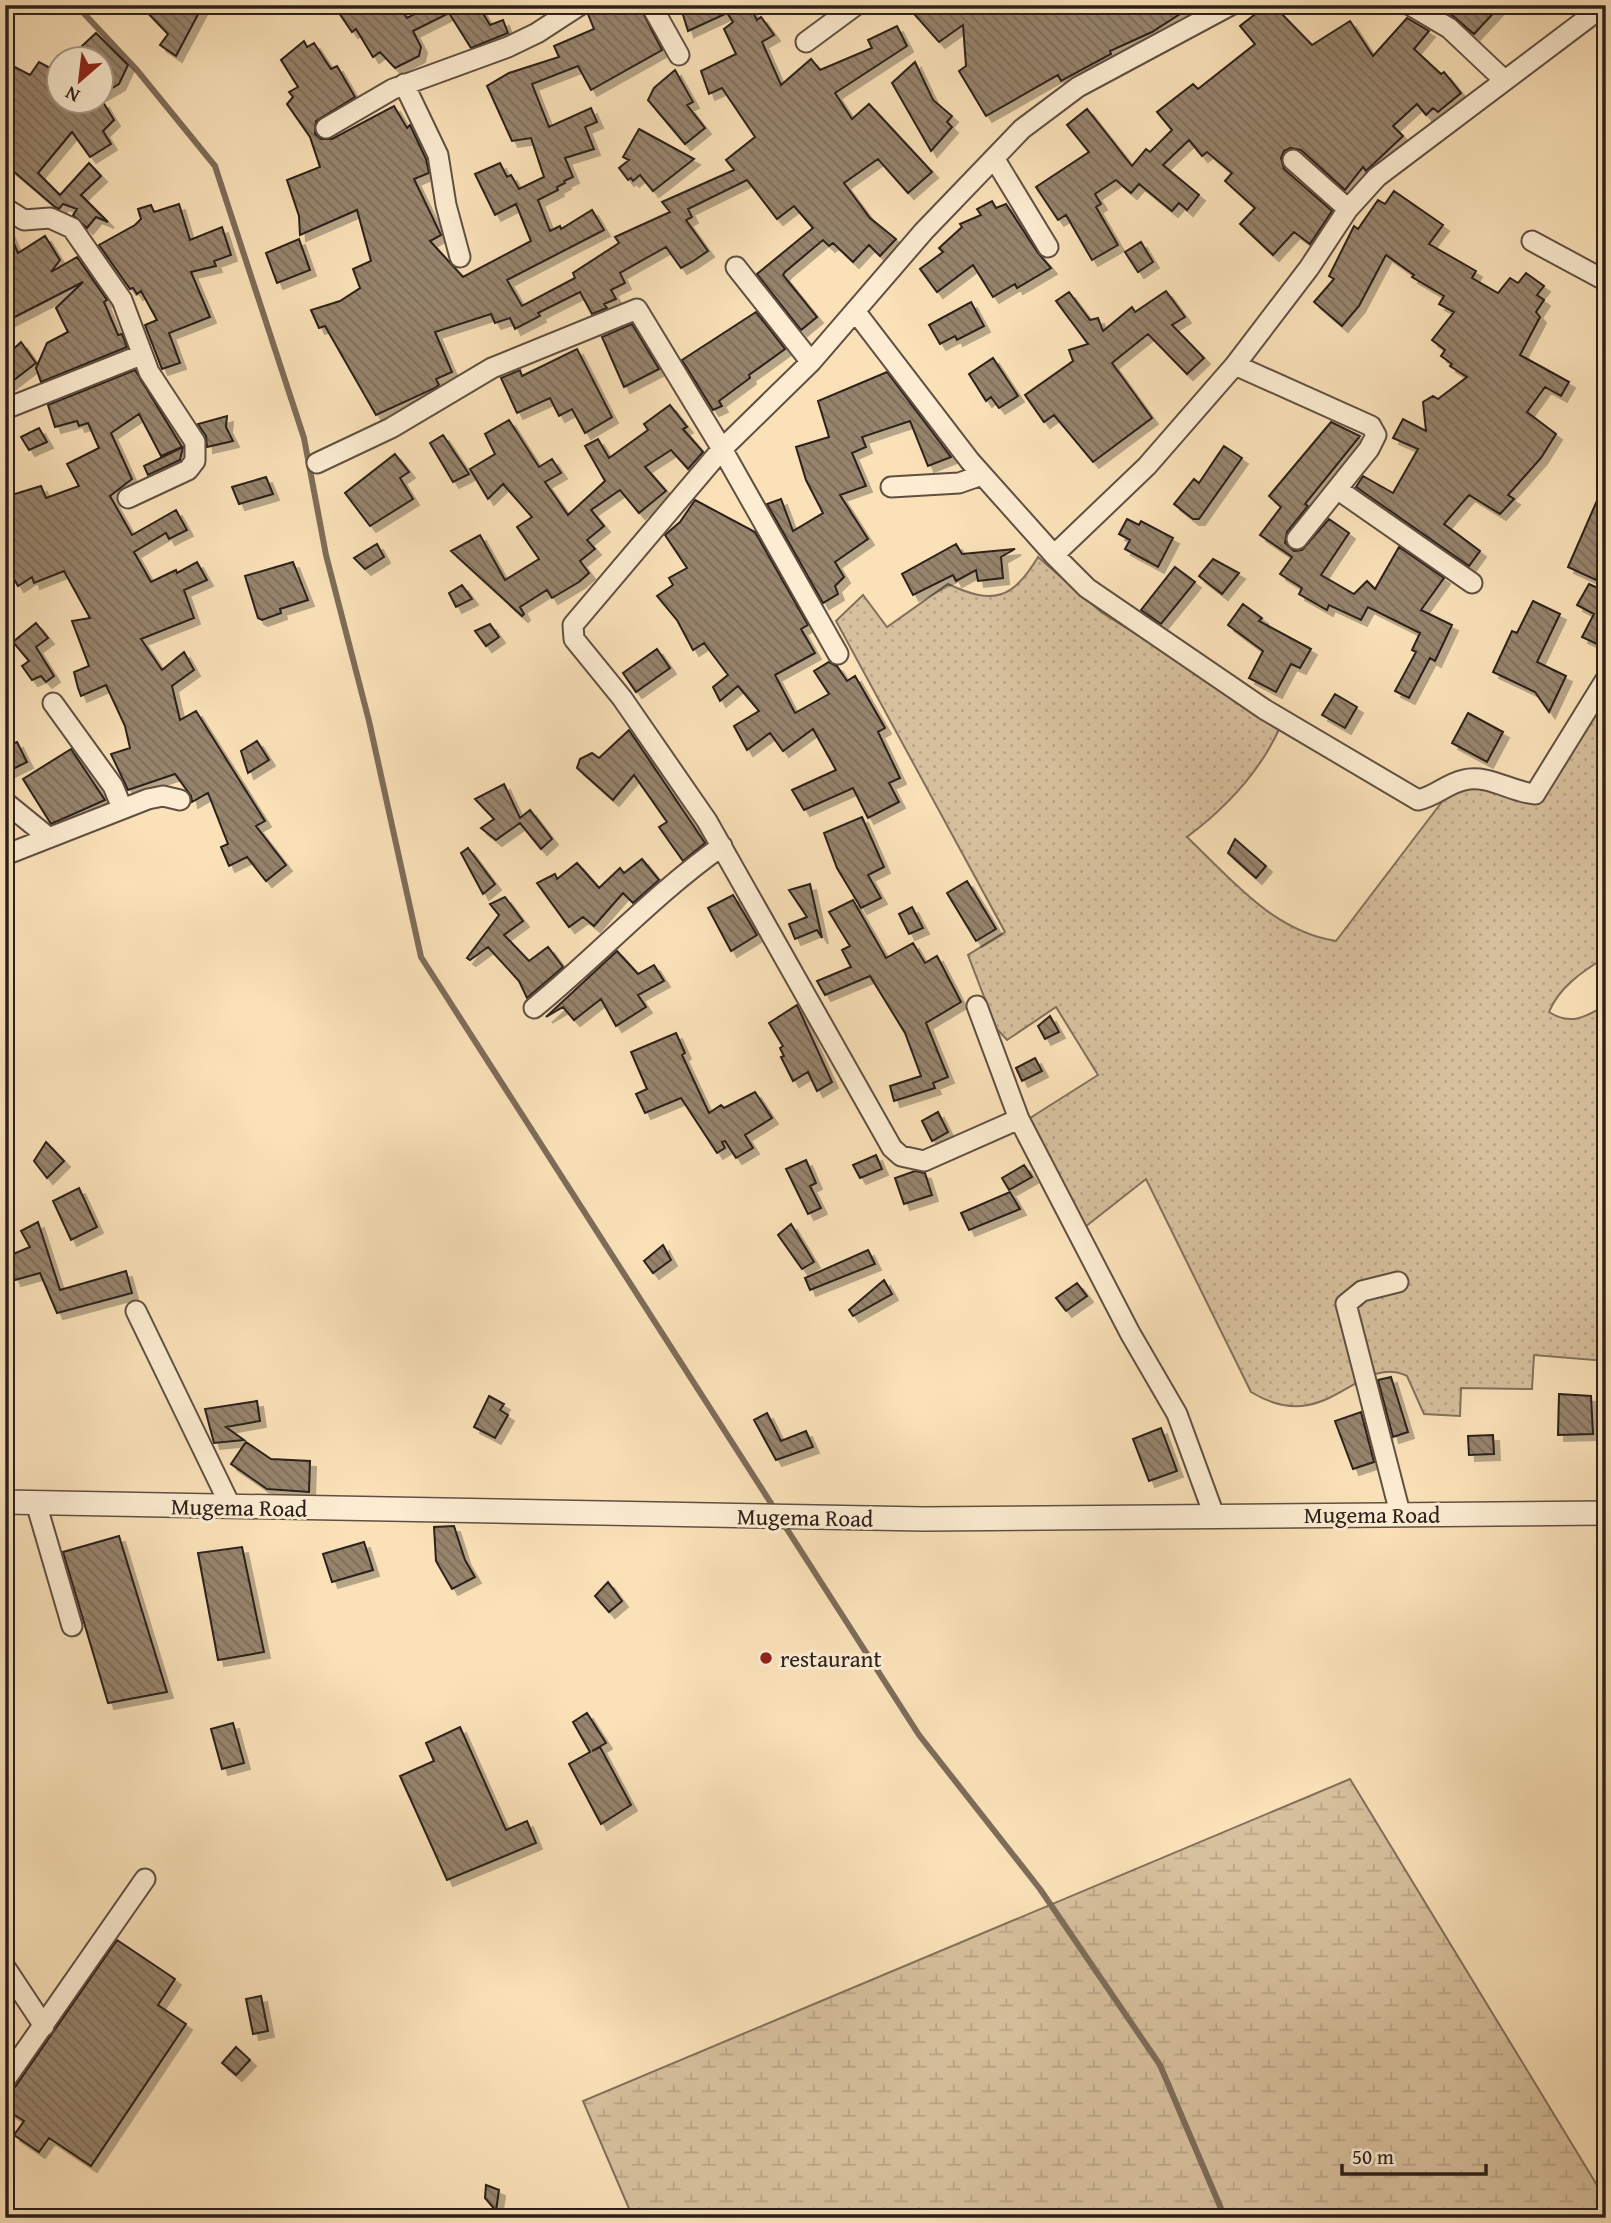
<svg xmlns="http://www.w3.org/2000/svg" width="1611" height="2223" viewBox="0 0 1611 2223" font-family="'Gentium Book Plus',serif">
<style>
.grass{fill:url(#grass-dots);stroke:#82705c;stroke-width:2}
.wetland{fill:url(#wetland-marsh);stroke:#82705c;stroke-width:2}
.lines{fill:none;stroke-linecap:round;stroke-linejoin:round}
.stream{stroke:#7e6c59;stroke-width:6}
.building{fill:url(#building-back-hatch);stroke:#2c201b;stroke-width:2;filter:url(#shadow)}
.minor-casing{stroke:#605042;stroke-width:23}
.tertiary-casing{stroke:#605042;stroke-width:26}
.minor{stroke:#fcecd1;stroke-width:19}
.tertiary{stroke:#fcecd1;stroke-width:23}
.poi-dot{fill:#8f2418;stroke:#fcecd1;stroke-width:2.5}
.labels{text-anchor:middle;dominant-baseline:central;stroke-width:6;stroke-linejoin:round;paint-order:stroke}
.street-label{font-size:23px;fill:#2c201b;stroke:#fcecd1}
.poi-label{font-size:23px;fill:#2c201b;stroke:#fcecd1;text-anchor:start}
</style>
<defs>
<pattern id="grass-dots" width="8" height="8" patternUnits="userSpaceOnUse" patternTransform="scale(1.75)"><rect width="8" height="8" fill="#d7c09d"/><path d="M2 2h.1M6 6h.1" fill="none" stroke="#b9a587" stroke-width="1.8" stroke-linecap="round"/></pattern>
<pattern id="wetland-marsh" width="20" height="14" patternUnits="userSpaceOnUse" patternTransform="scale(1.75)"><rect width="20" height="14" fill="#d7c09d"/><path d="M1 5h8M5 5V1M11 12h8M15 12V8" fill="none" stroke="#b9a587"/></pattern>
<pattern id="building-back-hatch" width="6" height="6" patternUnits="userSpaceOnUse" patternTransform="scale(1.75)"><rect width="6" height="6" fill="#97846d"/><path d="M-1 5l2 2M0 0l6 6M5-1l2 2" fill="none" stroke="#7b6c59"/></pattern>
<filter id="shadow"><feDropShadow dx="6" dy="6" stdDeviation="0" flood-color="#0004"/></filter>
</defs>
<rect width="100%" height="100%" fill="#fae1b8"/>
<filter id="stains"><feTurbulence type="fractalNoise" baseFrequency=".00286" numOctaves="4"/><feColorMatrix values="0 0 0 0 .2 0 0 0 0 .09 0 0 0 0 .02 0 0 0 .5 -.17"/></filter>
<radialGradient id="worn" r=".72"><stop offset=".6" stop-color="#630" stop-opacity="0"/><stop offset="1" stop-color="#630" stop-opacity=".3"/></radialGradient>
<path class="grass" d="M1038,557L1101,612L1281,725C1261,771 1227,807 1187,837C1232,880 1273,931 1336,941L1467,769L1528,793L1606,687V957C1583,971 1559,987 1549,1012C1571,1026 1585,1017 1606,1005V1361L1534,1355L1532,1389L1461,1388L1460,1416L1424,1414L1407,1376C1358,1352 1328,1439 1251,1392L1146,1179L1085,1227L1030,1118L1098,1075L1056,1007L1007,1040L996,1028L968,955L1005,932L836,621L863,595L887,627L948,584C993,605 1012,600 1038,557Z"/>
<path class="wetland" d="M1350,1779L1606,2200V2218H633L583,2101Z"/>
<g class="lines">
<path class="stream" d="M76,5L136,69L215,166L304,438L326,555L369,721L421,957L776,1511
M783,1523L919,1735L1040,1889L1160,2065L1225,2218"/>
</g>
<path class="building" d="M140,5H203L176,56L160,45L168,34Z
M345,5H398L407,18L432,5H478L490,25L503,20L508,33L471,48L449,13L413,31L421,47L419,56L395,68L380,52L373,57L356,29L352,32L337,10Z
M611,5H639L662,50L591,90L578,66L532,84L549,127L591,108L597,122L585,127L594,149L565,158L573,177L564,181L565,183L557,187L558,190L538,200L550,231L560,226L561,229L592,210L604,230L507,280L522,306L575,278L573,273L619,243L615,237L670,212L662,202L734,170L726,160L755,137L722,88L709,94L701,71L736,54L724,29L733,22L727,13L688,31L680,5H749L757,20L761,17L774,35L762,42L781,85L811,59L820,70L872,48L868,40L897,26L907,46L835,93L852,119L869,104L932,172L908,193L878,159L844,183L870,218L896,239L880,256L869,245L853,262L833,243L829,246L823,240L785,272L783,275L817,317L801,330L757,274L813,228L794,206L777,219L747,180L688,209L692,217L686,220L708,251L692,262L681,268L666,247L620,273L625,283L611,290L616,299L604,304L607,308L592,314L580,292L538,313L540,316L515,329L510,318L495,323L491,314L435,332L452,372L436,379L439,385L435,388L376,415L325,326L319,328L311,310L340,301L360,288L353,269L371,261L357,210L300,235L299,216L287,180L320,167L310,137L287,104L293,97L289,92L298,87L281,60L304,41L307,47L314,43L331,69L337,66L355,97L316,121L315,134L321,139H332L394,106L407,128L410,125L426,159L429,173L414,179L441,235L430,241L463,277L531,241L516,204L495,215L475,174L500,163L507,177L511,175L519,189L544,177L531,138L512,141L487,86L509,73L559,57L554,46L594,29L588,14Z
M929,5H1194L1152,32L1110,51L1111,54L1061,81L1058,75L986,116L959,71L966,66L963,25L939,42L915,15Z
M1267,5H1273L1312,45L1350,21L1373,56L1407,18L1429,31L1414,49L1441,74L1444,72L1461,93L1438,112L1433,108L1426,115L1417,104L1393,126L1403,136L1366,171L1363,167L1345,190L1301,150L1290,148L1284,151L1281,158L1284,169L1332,211L1310,244L1294,232L1273,255L1240,224L1255,208L1225,181L1232,173L1207,152L1202,156L1189,140L1163,165L1199,195L1187,210L1179,203L1172,211L1139,184L1131,193L1116,180L1095,194L1101,204L1096,207L1118,245L1092,260L1066,215L1058,220L1036,187L1089,152L1067,125L1087,109L1132,166L1146,149L1150,152L1172,130L1157,112L1193,84L1198,89L1255,44L1240,26Z
M1440,5H1501L1474,34Z
M96,33L128,65L119,84L102,94V60H67Z
M5,62L30,75L39,62L60,73V102H103L114,120L103,131L111,144L90,157L72,132L38,173L60,195L89,163L101,176L81,195L108,222L96,217L87,228L73,215L77,209L63,204L59,209L55,207L5,164Z
M915,62L933,100L952,116L947,122L952,127L931,151L892,83Z
M675,70L693,102L687,105L705,128L685,144L648,100L654,88Z
M639,129L694,159L653,191L640,175L633,181L631,178L628,180L619,168L629,160L623,157Z
M1394,191L1443,225L1429,244L1476,271L1472,278L1498,293L1510,278L1518,283L1526,273L1544,286L1537,295L1544,300L1536,312L1540,317L1520,355L1569,382L1561,396L1545,387L1527,412L1556,434L1541,458L1508,495L1514,499L1500,514L1469,495L1444,524L1480,551L1469,566L1356,487L1363,476L1393,493L1418,449L1393,438L1403,419L1426,431L1423,402L1433,396L1438,399L1467,377L1450,366L1452,364L1441,356L1445,350L1432,340L1454,312L1439,304L1444,296L1412,277L1414,275L1386,255L1359,306L1342,326L1314,302L1334,279L1329,276L1354,226L1358,229L1378,200L1385,204Z
M992,201L996,208L1006,204L1038,253L1051,268L1017,288L1015,284L993,297L973,265L937,292L920,269L943,252L939,248L962,227L960,224L981,215L977,209Z
M179,204L190,240L222,227L231,255L214,261L216,266L191,272L210,317L169,333L180,363L162,369L145,325L157,320L141,291L137,294L133,288L130,289L99,245L135,225L141,219L138,209L151,205L154,212Z
M5,223L18,253L45,236L60,260L51,272L77,257L107,300L104,302L118,335L122,334L127,347L41,382L36,368L47,343L68,332L56,308L83,282L5,322Z
M299,239L310,270L277,283L266,253Z
M1141,242L1153,262L1138,272L1125,252Z
M1166,291L1185,317L1172,325L1204,358L1187,374L1148,334L1112,363L1152,418L1093,462L1054,415L1044,422L1025,395L1073,361L1069,350L1088,344L1056,301L1069,292L1090,320L1098,318L1103,331L1132,307L1135,312Z
M971,302L984,326L957,340L955,336L940,344L929,325Z
M756,312L785,349L749,375L750,378L719,401L722,406L713,410L682,360Z
M632,324L659,369L624,387L602,337Z
M21,342L36,363L5,387V357Z
M577,349L612,417L585,433L572,409L559,416L550,398L517,413L501,378L520,370L522,376Z
M993,358L1018,396L999,408L991,397L986,401L969,374Z
M135,370L182,447L161,456L139,414L111,433L132,479L110,496L132,535L176,510L187,530L169,539L166,533L134,552L151,582L176,570L177,573L197,562L207,580L184,590L194,618L141,639L162,670L184,652L194,670L172,686L180,720L196,711L265,821L256,826L286,865L266,881L247,857L229,866L221,847L228,844L208,793L192,802L191,796L175,774L128,790L111,754L130,748L125,726L106,685L81,696L78,688L74,672L89,666L72,621L90,618L64,571L34,583L32,577L18,586L5,563V497L41,486L46,498L79,486L67,464L99,448L88,423L79,426L77,421L55,427L48,405Z
M887,372L951,457L928,466L910,421L862,437L866,447L852,453L866,486L840,495L868,539L835,562L844,577L835,586L838,594L823,603L767,504L781,499L793,531L823,513L806,480L796,447L829,437L818,401Z
M670,405L687,427L683,429L703,452L688,469L671,450L645,467L666,491L639,513L620,490L591,510L604,526L587,540L595,549L580,561L589,573L579,582L552,598L547,590L520,607L524,614L522,616L451,551L480,535L505,580L539,559L517,527L532,517L503,484L488,499L470,469L495,454L485,434L509,420L539,467L552,459L561,473L545,482L568,515L605,481L585,446L598,439L609,458L648,430L644,424Z
M227,416L226,427L233,441L207,447L206,436L198,424Z
M1331,422L1360,436L1305,504L1308,506L1287,532L1285,543L1294,551L1302,550L1329,519L1349,533L1321,575L1354,594L1367,581L1375,589L1399,547L1444,578L1421,610L1452,625L1435,661L1430,658L1409,698L1395,691L1416,652L1412,650L1420,633L1368,607L1361,620L1329,605L1327,610L1299,594L1302,588L1280,574L1292,557L1260,535L1281,507L1269,496Z
M39,428L47,442L29,450L21,437Z
M443,435L469,474L453,482L430,443Z
M1224,446L1242,458L1199,519H1193L1174,504L1194,479L1199,483Z
M183,447L180,460L148,475L144,466Z
M395,454L409,472L400,478L413,499L370,526L345,493Z
M266,477L273,494L239,504L232,487Z
M1606,480V559L1596,580L1568,567Z
M695,500L755,532L808,625L801,629L815,653L775,675L795,713L829,694L814,671L829,662L837,666L847,681L855,676L885,728L878,732L900,778L889,783L899,802L868,818L853,788L804,810L792,790L836,770L813,729L783,751L770,733L747,750L734,726L759,711L738,686L720,701L713,687L728,675L704,643L693,650L677,620L657,596L673,585L669,578L687,568L665,535L680,522Z
M1127,519L1139,525L1141,521L1173,538L1158,567L1125,549L1130,540L1119,534Z
M377,544L384,557L365,569L354,558Z
M956,544L962,554L1015,549L1001,557L1003,578L978,581L976,570L956,581L953,575L913,595L902,574Z
M1213,559L1239,573L1222,594L1199,576Z
M293,562L308,600L280,609L281,613L262,620L258,618L245,576Z
M1175,567L1195,582L1161,624L1141,610Z
M1589,584L1606,592V627L1597,644L1582,637L1594,614L1577,605Z
M462,585L472,599L456,607L449,593Z
M1533,601L1560,614L1537,662L1566,676L1549,712L1535,692L1493,672L1512,631L1517,633Z
M1243,604L1262,618L1259,621L1311,649L1300,668L1291,664L1276,692L1249,678L1263,651L1228,625Z
M36,623L48,638L36,647L54,676L46,682L41,676L32,680L22,666L29,661L13,642Z
M490,624L499,637L486,646L475,631Z
M657,649L670,668L636,692L623,673Z
M1335,694L1357,707L1345,728L1322,715Z
M1468,713L1503,732L1487,762L1452,743Z
M629,730L705,843L683,861L659,827L667,822L634,775L613,800L577,768L580,759L592,753L599,758Z
M257,741L269,760L248,773L241,751Z
M17,742L27,762L5,773V747Z
M71,749L105,800L51,824L23,779Z
M504,784L520,818L530,810L552,839L541,849L520,823L496,840L481,828L494,819L475,799Z
M862,817L884,867L868,875L881,898L861,908L837,868L824,833Z
M1235,839L1266,866L1256,878L1228,853Z
M468,848L495,884L483,894L461,853Z
M642,859L659,880L633,903L623,893L594,926L583,917L569,927L537,883L555,874L557,879L577,863L599,888L620,868L624,873Z
M967,881L996,929L976,941L947,893Z
M810,884L822,938L817,930L795,939L789,924L807,917L789,890Z
M733,895L757,935L731,951L708,908Z
M505,897L523,921L504,935L529,961L548,947L563,967L527,998L519,981L488,947L470,960L467,958L499,915L490,904Z
M853,900L886,958L913,943L925,963L937,956L961,1002L926,1023L948,1077L933,1083L935,1088L894,1101L890,1086L921,1076L905,1033L870,976L825,995L817,981L851,967L842,950L850,946L829,912Z
M912,907L923,928L909,934L899,914Z
M617,951L638,974L654,965L664,981L638,995L646,1007L616,1026L601,999L574,1020L563,1007L546,1017Z
M797,1005L832,1082L817,1091L808,1072L793,1081L781,1057L784,1056L780,1048L783,1046L769,1023Z
M1050,1016L1059,1032L1045,1039L1038,1026Z
M676,1033L685,1053L682,1055L709,1113L721,1105L724,1108L755,1092L772,1118L745,1135L753,1148L736,1158L725,1141L722,1142L725,1148L717,1153L681,1098L645,1113L636,1094L647,1089L631,1052Z
M1035,1058L1042,1071L1022,1081L1016,1068Z
M938,1112L948,1132L932,1141L922,1121Z
M46,1142L64,1161L47,1178L34,1161Z
M876,1155L882,1169L860,1178L853,1165Z
M806,1160L816,1183L810,1186L821,1208L808,1214L786,1169Z
M1024,1165L1032,1177L1009,1190L1002,1178Z
M915,1171L925,1173L932,1195L904,1204L895,1178Z
M79,1188L97,1227L71,1240L53,1201Z
M1010,1192L1020,1209L969,1230L961,1213Z
M38,1222L60,1290L126,1271L132,1293L57,1313L40,1273L15,1280L6,1257L30,1247L21,1231Z
M791,1224L814,1262L802,1269L778,1235Z
M663,1245L671,1260L653,1273L644,1261Z
M868,1250L875,1264L810,1290L805,1278Z
M884,1280L892,1294L853,1316L849,1310Z
M1077,1283L1087,1296L1066,1311L1056,1298Z
M1391,1377L1408,1432L1393,1437L1378,1380Z
M1559,1394L1591,1396L1593,1434L1558,1435Z
M489,1396L504,1404L500,1410L508,1415L495,1438L474,1427Z
M257,1401L260,1421L226,1427L244,1440L214,1443L205,1409Z
M1361,1412L1374,1462L1353,1469L1335,1421Z
M767,1413L781,1441L806,1431L813,1447L776,1460L754,1420Z
M1161,1428L1177,1471L1149,1481L1133,1439Z
M1493,1435L1494,1454L1469,1455L1468,1436Z
M246,1442L271,1459L310,1461L309,1492L267,1489L231,1464Z
M454,1526L465,1560L475,1577L452,1589L436,1561L434,1527Z
M119,1536L167,1692L108,1703L63,1552Z
M364,1542L373,1570L332,1582L323,1554Z
M242,1547L264,1652L218,1660L198,1553Z
M608,1582L622,1601L609,1612L595,1596Z
M587,1713L606,1743L592,1751L600,1747L631,1805L601,1824L569,1764L590,1752L573,1722Z
M233,1723L244,1763L222,1769L211,1729Z
M460,1727L506,1830L527,1821L536,1843L447,1880L400,1776L434,1761L426,1743Z
M117,1940L175,1979L158,2005L186,2024L91,2166L49,2138L39,2152L14,2135L24,2121L5,2109V2092L15,2087Z
M261,1996L268,2031L253,2034L246,1999Z
M236,2047L250,2060L236,2075L222,2063Z
M486,2185L499,2190L496,2211L485,2198Z"/>
<g class="lines">
<g class="minor-casing">
<path id="minor" d="M651,5L679,55
M1410,5L1449,28L1503,79
M806,42L856,5
M404,84L438,155L446,205L460,257
M326,128L393,89L508,47L537,33L580,5
M994,158L1048,247
M1293,160L1348,209
M5,208L24,220L50,218L72,228L122,300L149,372L195,442V461L188,470L128,498
M1532,241L1606,281
M736,267L811,362
M855,311L970,461L1054,555L1147,466L1235,365L1309,268L1348,209L1377,177L1605,5
M1235,365L1371,426L1376,435L1369,449L1297,539
M5,409L141,355
M317,463L391,428L492,368L637,309L722,449L838,654
M891,487L959,483L982,475
M1337,489L1472,583
M1054,555L1087,588L1264,709L1418,800C1436,796 1446,784 1464,780C1488,774 1511,792 1535,794L1606,679
M53,703L113,786L122,808
M5,802L48,837
M5,855L148,799L163,796L180,800
M977,1006L1019,1119L1130,1333L1177,1414L1214,1515
M534,1008C599,955 654,894 722,846
M1019,1119L924,1161L901,1156L892,1148L707,821L622,698L574,639L573,625L722,449L811,362L924,231L1022,129L1078,87L1231,5
M1398,1282L1362,1291L1346,1304L1400,1513
M136,1311L231,1507
M36,1503L72,1626
M5,1967L44,2026
M5,2080L145,1879"/>
</g>
<g class="tertiary-casing">
<path id="tertiary" d="M5,1502L924,1519L1606,1513"/>
</g>
<use href="#minor" class="minor"/>
<use href="#tertiary" class="tertiary"/>
</g>
<circle class="poi-dot" cx="766" cy="1658" r="7"/>
<g class="labels">
<g class="street-label">
<text transform="translate(239 1507) rotate(1)">Mugema Road</text>
<text x="1372" y="1514">Mugema Road</text>
<text transform="translate(805 1517) rotate(1)">Mugema Road</text>
</g>
<g class="poi-label">
<text x="780" y="1658">restaurant</text>
</g>
</g>
<rect width="1611" height="2223" fill="none" stroke="#fae1b8" stroke-width="28"/>
<rect x="7" y="7" width="1597" height="2209" fill="none" stroke="#2c201b" stroke-width="3.5"/>
<rect x="14" y="14" width="1583" height="2195" fill="none" stroke="#2c201b" stroke-width="2"/>
<g transform="translate(80 80) rotate(208)"><circle r="33" fill="#fcecd1" stroke="#a99a88" stroke-width="2"/>
<path d="M0-5L12 26L0 18L-12 26Z" fill="#8f2418"/>
<text y="-10" font-size="19" font-weight="bold" text-anchor="middle" fill="#2c201b">N</text>
</g>
<path d="M1342 2164v10h144v-10" fill="none" stroke="#2c201b" stroke-width="3.5"/>
<text x="1352" y="2164" font-size="21" fill="#2c201b" stroke="#fcecd1" stroke-width="5" paint-order="stroke">50 m</text>
<rect width="100%" height="100%" filter="url(#stains)"/>
<rect width="100%" height="100%" fill="url(#worn)"/>
</svg>
